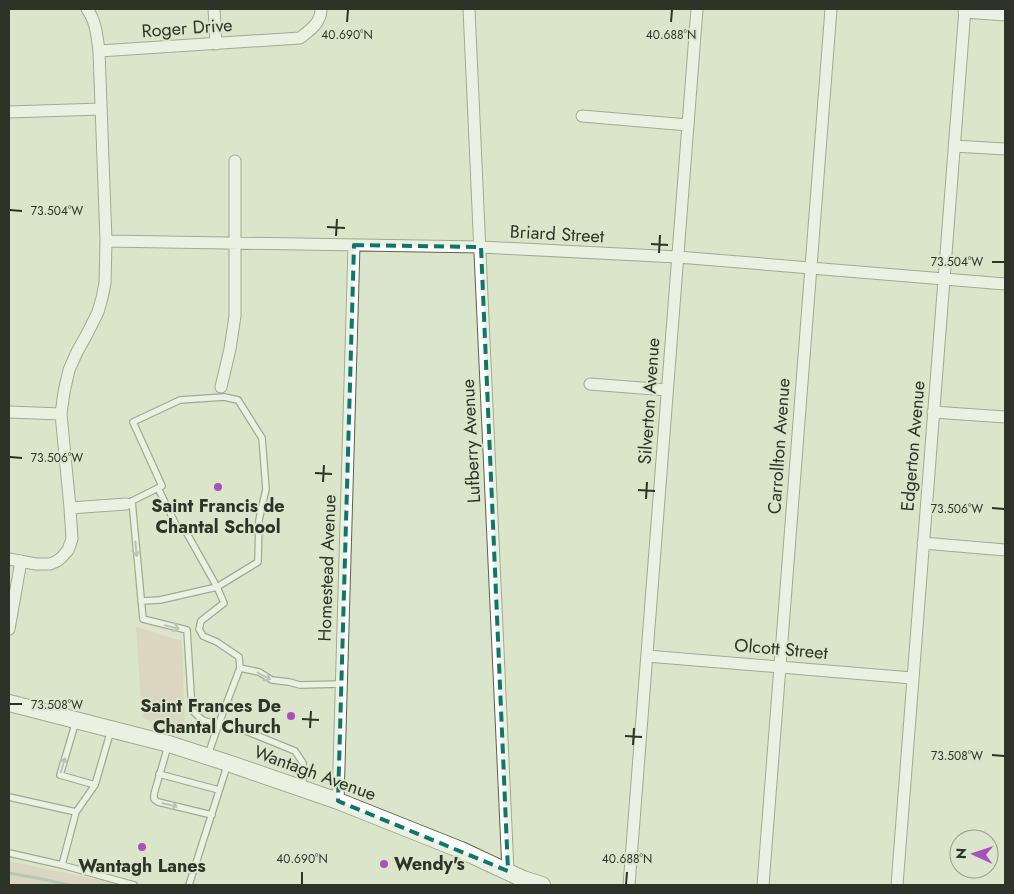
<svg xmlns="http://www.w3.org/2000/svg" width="1014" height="894" viewBox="0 0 1014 894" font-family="Jost,sans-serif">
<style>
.green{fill:#dcc4b1}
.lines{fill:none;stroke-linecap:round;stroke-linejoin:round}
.stream{stroke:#82a8a6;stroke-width:3}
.service-casing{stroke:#59634c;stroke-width:8}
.minor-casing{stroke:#59634c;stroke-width:13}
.secondary-casing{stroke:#59634c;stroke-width:18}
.service{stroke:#fff;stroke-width:5.5}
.minor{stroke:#fff;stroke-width:11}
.secondary{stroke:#fff;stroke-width:16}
.oneway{stroke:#969994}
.marked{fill:none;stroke:#0f766e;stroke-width:4;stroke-dasharray:10 6;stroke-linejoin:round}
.ticks{fill:none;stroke:#2e3328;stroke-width:2}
.poi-dot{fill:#a950bc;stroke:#dae5cb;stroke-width:2}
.labels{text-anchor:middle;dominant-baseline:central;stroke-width:4;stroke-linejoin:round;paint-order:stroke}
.street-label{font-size:18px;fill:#2e3328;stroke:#dae5cb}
.poi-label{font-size:18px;font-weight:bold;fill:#2e3328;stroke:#dae5cb}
.ticks-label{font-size:12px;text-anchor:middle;fill:#2e3328;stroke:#dae5cb;stroke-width:4;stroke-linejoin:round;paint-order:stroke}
</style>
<rect width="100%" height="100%" fill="#dae5cb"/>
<path class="green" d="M136,627L182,641L185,731L142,718Z
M9,861L110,882L119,885H9Z"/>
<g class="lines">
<path class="stream" d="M9,873L42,879L69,885"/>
<g class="service-casing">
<path id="service" d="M158,488L178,529L185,530L217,587L224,603L201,621L199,629L203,636L217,642L239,657L240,668
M132,501L143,619L187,630L192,710C201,720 205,723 219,723L208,755
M126,504L162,486L133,422L180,400L224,397L238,400L262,438L266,489L259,520L258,562L217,587L160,600L141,601
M76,721L60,775L95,785
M168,746L154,794V799L158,802L212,815
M159,774L219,790
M303,787V763L295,751L236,727L219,723L240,668L259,672L272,680L289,682L300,685L341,684
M9,797L76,812L62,865
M76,812L95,785L111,730
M9,853L62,865L134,885
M189,885L228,763"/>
</g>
<g class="minor-casing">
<path id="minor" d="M214,9L216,44
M469,9L508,871
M964,12L1005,15
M99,51L300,38C310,30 321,23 321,9
M9,112L101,109
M582,116L688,125
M954,146L1005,149
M106,241L481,247L678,257L1005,284
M590,384L667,390
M221,387L230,349L235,316V161
M9,412L61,414
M933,412L1005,417
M70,508L126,504
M923,543L1005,550
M9,559L36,564H50L57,561L62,557L68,550L72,539L70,508L61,414L64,392L69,370L77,352L87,334L98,312L102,298L105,283L106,241L99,51C97,36 96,21 87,9
M9,629L21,561
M647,656L912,678
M338,801L354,245
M629,885L697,9
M763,885L831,9
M897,885L965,9"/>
</g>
<g class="secondary-casing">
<path id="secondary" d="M9,703L169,744L228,763L338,801L461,850L523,879L542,885"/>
</g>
<use href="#service" class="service"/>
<use href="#minor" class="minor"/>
<use href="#secondary" class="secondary"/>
</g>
<defs><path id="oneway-shaft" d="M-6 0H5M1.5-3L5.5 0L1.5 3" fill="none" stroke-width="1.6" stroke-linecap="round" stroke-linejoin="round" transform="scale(1.25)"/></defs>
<g class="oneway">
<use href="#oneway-shaft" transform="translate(136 549) rotate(85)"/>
<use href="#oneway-shaft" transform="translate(172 627) rotate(14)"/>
<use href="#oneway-shaft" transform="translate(264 676) rotate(29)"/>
<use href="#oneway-shaft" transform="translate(63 765) rotate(-74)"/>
<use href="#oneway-shaft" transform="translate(170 805) rotate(13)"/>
</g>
<path d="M0 0H1014V894H0ZM354,245L481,247L508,871L338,801Z" fill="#dae5cb" fill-opacity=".55" fill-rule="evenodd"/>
<path class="marked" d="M354,245L481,247L508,871L338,801Z"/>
<path class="ticks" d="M347,22L348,10M671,22L672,10M10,210L22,211M327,227L345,228M336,236L337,219M651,244L668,245M659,253L660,235M992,262H1004M10,457L22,458M315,473L332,474M323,482L324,465M638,490L655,491M646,499L647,482M992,508L1004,509M10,704H22M302,719L319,720M310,728L311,711M625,736L642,737M633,745L634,728M992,755L1004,756M302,884V872M626,884L627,872"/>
<g class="poi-dot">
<circle cx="218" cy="487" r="5"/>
<circle cx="291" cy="716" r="5"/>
<circle cx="142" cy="847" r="5"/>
<circle cx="384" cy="864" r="5"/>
</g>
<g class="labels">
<g class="street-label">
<text transform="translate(187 28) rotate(-4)">Roger Drive</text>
<text transform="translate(557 234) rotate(3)">Briard Street</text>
<text transform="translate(649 401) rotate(-86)">Silverton Avenue</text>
<text transform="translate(471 441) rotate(-93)">Lufberry Avenue</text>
<text transform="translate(779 446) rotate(-86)">Carrollton Avenue</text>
<text transform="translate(913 446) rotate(-85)">Edgerton Avenue</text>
<text transform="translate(327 568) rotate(-88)">Homestead Avenue</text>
<text transform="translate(781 649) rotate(5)">Olcott Street</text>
<text transform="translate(315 773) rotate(20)">Wantagh Avenue</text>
</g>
<g class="poi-label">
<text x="218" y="506">Saint Francis de<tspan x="218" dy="21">Chantal School</tspan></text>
<text x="281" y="706" text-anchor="end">Saint Frances De<tspan x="281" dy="21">Chantal Church</tspan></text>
<text x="394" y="864" text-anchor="start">Wendy's</text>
<text x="142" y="866">Wantagh Lanes</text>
</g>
</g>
<g class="ticks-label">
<text x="347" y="39">40.690°N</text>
<text x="671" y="39">40.688°N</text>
<text x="57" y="215">73.504°W</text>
<text x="957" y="266">73.504°W</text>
<text x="57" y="462">73.506°W</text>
<text x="957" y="513">73.506°W</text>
<text x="57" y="709">73.508°W</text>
<text x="957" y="760">73.508°W</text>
<text x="302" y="863">40.690°N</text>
<text x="627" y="863">40.688°N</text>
</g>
<rect width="1014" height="894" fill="none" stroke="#2e3328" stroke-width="20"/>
<g transform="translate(974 854) rotate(273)"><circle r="24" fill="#dae5cb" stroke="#959e8a"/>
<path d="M0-4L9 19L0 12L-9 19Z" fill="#a950bc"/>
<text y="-8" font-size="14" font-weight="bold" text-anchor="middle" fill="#2e3328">N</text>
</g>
</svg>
